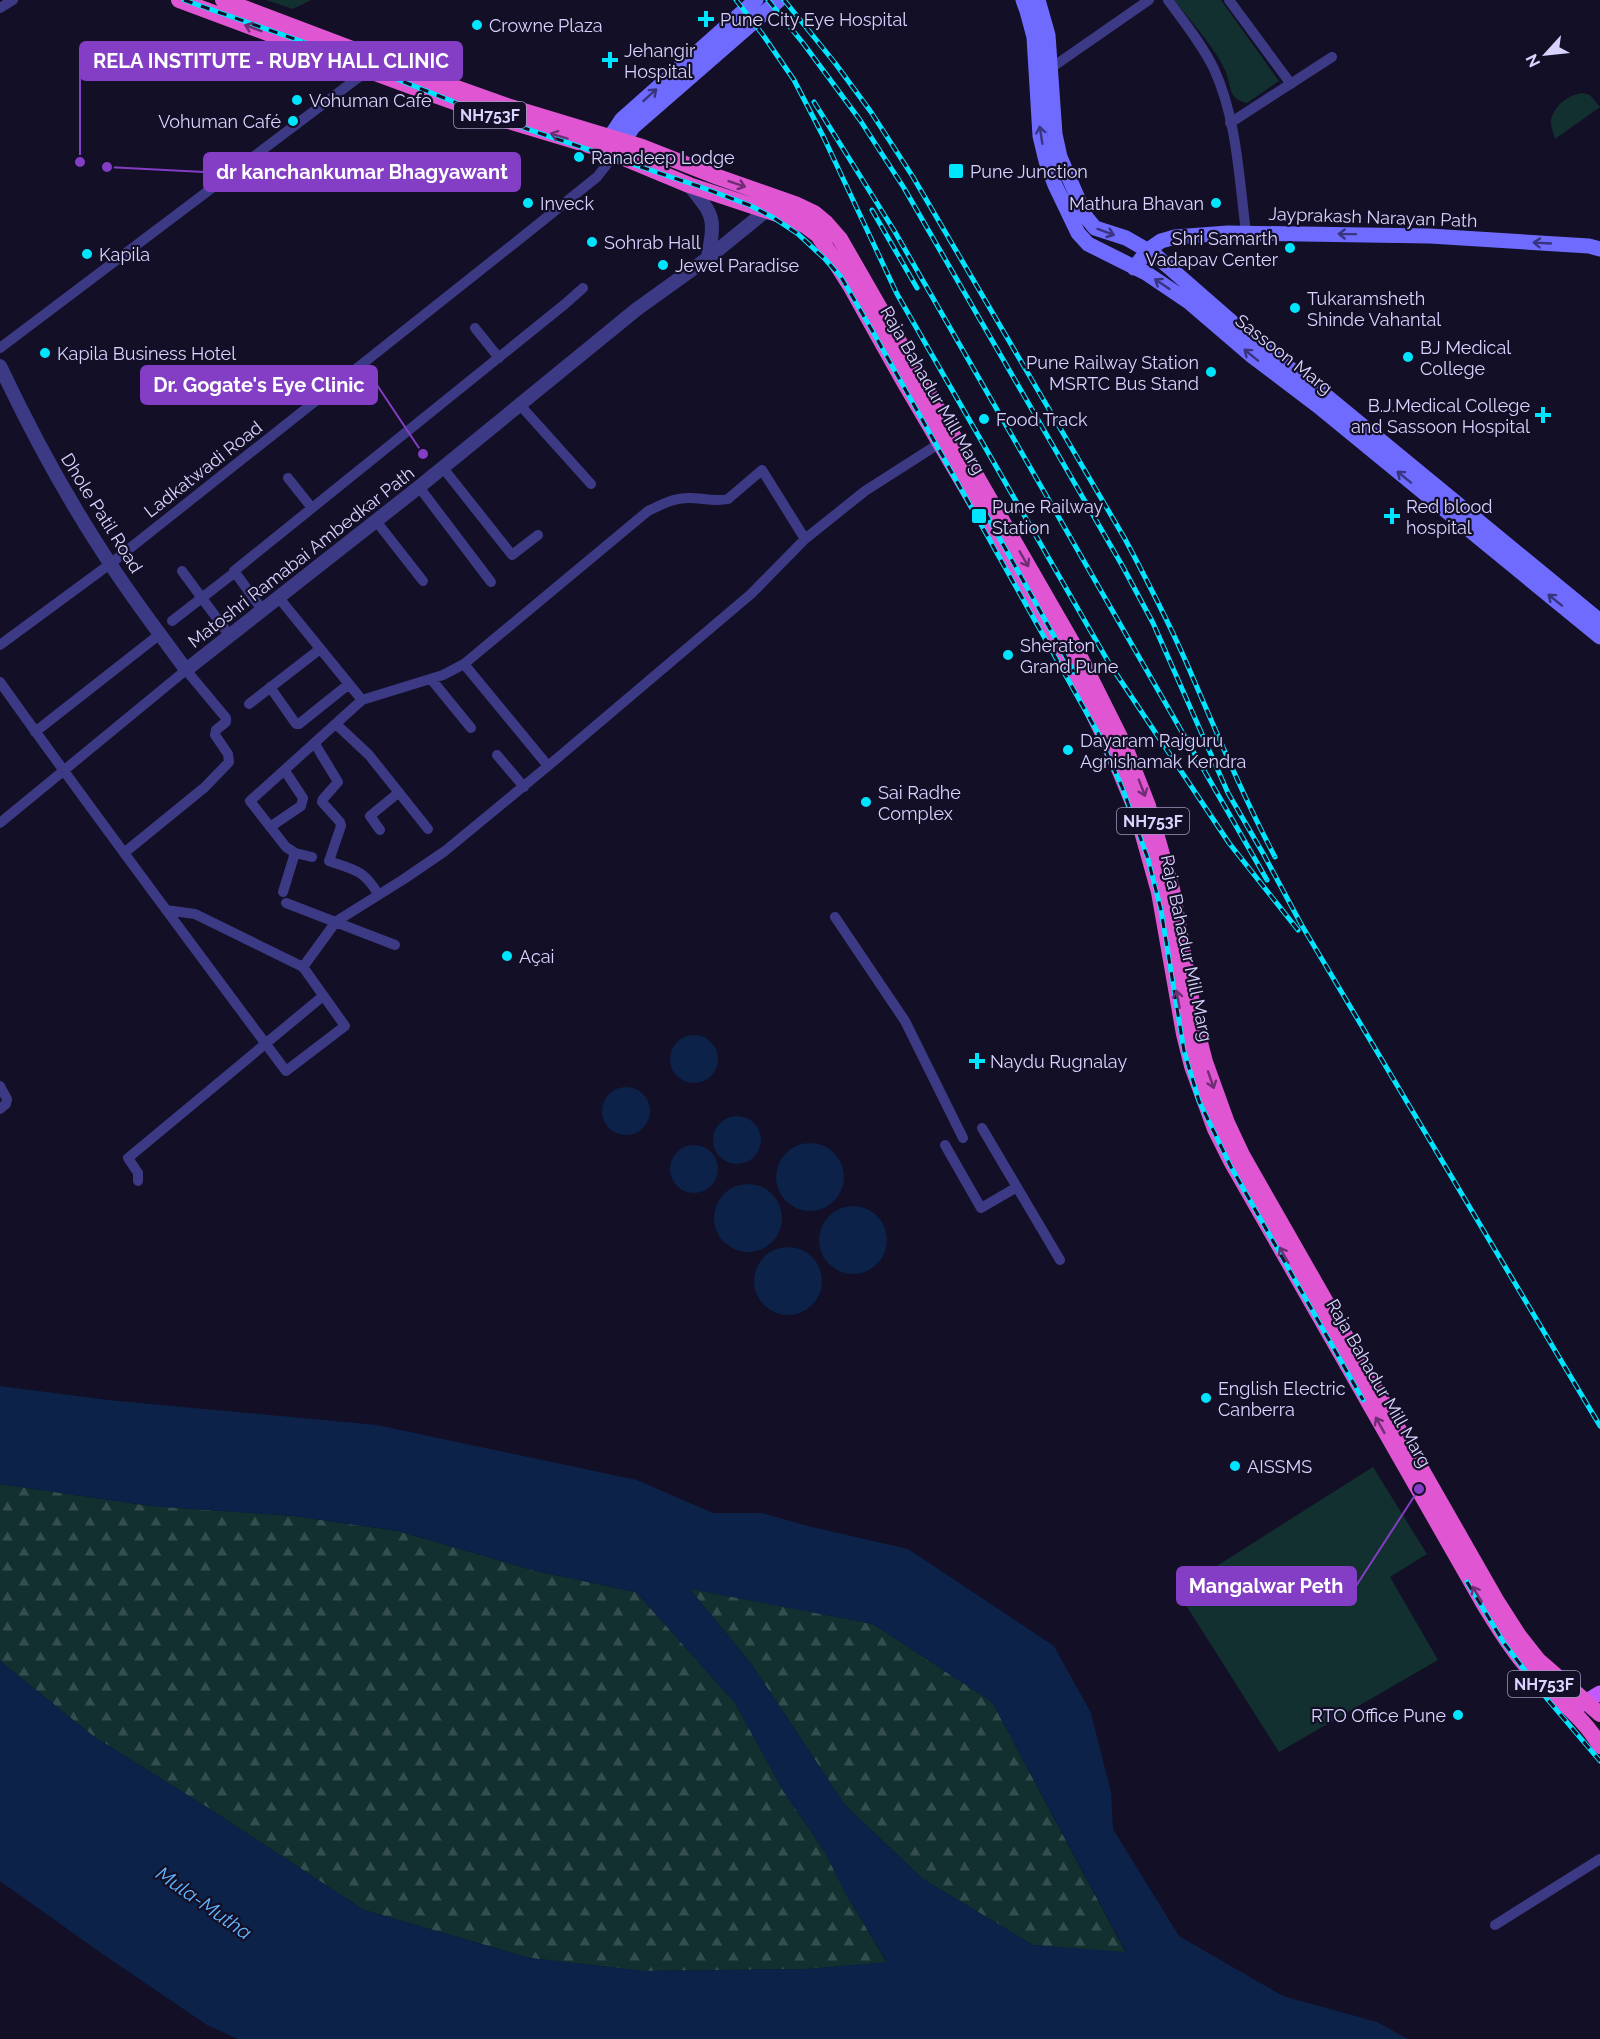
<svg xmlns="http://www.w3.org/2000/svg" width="1600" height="2039" viewBox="0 0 1600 2039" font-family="Raleway,sans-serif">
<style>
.green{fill:#12302f}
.forest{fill:url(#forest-firs)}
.water{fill:#0c2248;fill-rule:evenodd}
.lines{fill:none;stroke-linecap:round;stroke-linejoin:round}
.minor{stroke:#3d3a85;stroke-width:10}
.tertiary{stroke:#3d3a85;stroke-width:14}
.secondary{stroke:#6f6bff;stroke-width:15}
.primary{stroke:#c25bff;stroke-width:15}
.trunk{stroke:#e055d1;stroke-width:16}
.rail-casing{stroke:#00e5ff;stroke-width:5}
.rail{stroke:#130f26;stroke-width:3;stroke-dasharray:9;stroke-linecap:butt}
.oneway{stroke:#6f2e73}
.oneway2{stroke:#38347d}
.poi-dot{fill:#00e5ff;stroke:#130f26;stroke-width:2}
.labels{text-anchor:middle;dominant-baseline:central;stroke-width:4.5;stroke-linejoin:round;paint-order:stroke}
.shield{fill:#130f26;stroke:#9e99be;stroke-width:1.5}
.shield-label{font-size:16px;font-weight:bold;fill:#d9d4ff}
.poi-label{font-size:18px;fill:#d9d4ff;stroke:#130f26;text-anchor:start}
.street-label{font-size:18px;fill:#d9d4ff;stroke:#130f26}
.water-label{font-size:20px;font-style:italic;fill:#62b6ff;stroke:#130f26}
.leader{fill:none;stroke:#843dc5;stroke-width:2}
.callout-dot{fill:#843dc5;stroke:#130f26;stroke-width:2}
.callout{fill:#843dc5;stroke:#843dc5;stroke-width:2}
.callout-label{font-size:20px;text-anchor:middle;font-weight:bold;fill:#fff}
</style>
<defs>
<pattern id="forest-firs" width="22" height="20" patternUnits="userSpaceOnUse" patternTransform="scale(1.5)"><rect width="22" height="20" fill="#12302f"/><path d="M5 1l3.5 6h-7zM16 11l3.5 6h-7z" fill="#344d4e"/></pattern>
</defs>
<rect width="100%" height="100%" fill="#130f26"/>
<path class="green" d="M266,0H311L293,9Z
M1174,0H1221L1279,81L1247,103C1227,99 1232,85 1225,70C1216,49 1189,19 1174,0Z
M1582,93L1590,95L1600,107L1555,139C1554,133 1550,126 1551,120C1554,106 1568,95 1582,93Z
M1373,1467L1427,1554L1390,1577L1438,1660L1279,1752L1177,1591Z"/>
<path class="forest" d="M0,1484L151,1506L294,1516L398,1531L536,1571L636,1592L735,1703L784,1792L825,1852L846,1894L887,1963L807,1969L644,1971L530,1958L364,1910L213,1811L93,1736L0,1661Z
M689,1588L873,1624L992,1702L1126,1953L1033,1945L923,1879L845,1805L752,1665Z"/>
<path class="water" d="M670 1059a24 24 0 1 1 48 0a24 24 0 1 1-48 0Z
M602 1111a24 24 0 1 1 48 0a24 24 0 1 1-48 0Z
M713 1140a24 24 0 1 1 48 0a24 24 0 1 1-48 0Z
M776 1177a34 34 0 1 1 68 0a34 34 0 1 1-68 0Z
M670 1169a24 24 0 1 1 48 0a24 24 0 1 1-48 0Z
M714 1218a34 34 0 1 1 68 0a34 34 0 1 1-68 0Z
M819 1240a34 34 0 1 1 68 0a34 34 0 1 1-68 0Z
M754 1281a34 34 0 1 1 68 0a34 34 0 1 1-68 0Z
M0,1386L108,1400L377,1425L637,1480L713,1513H762L808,1526L908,1549L1054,1646L1091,1713L1111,1792L1113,1829L1179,1936L1283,1996L1377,2022L1408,2039H238L207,2025L101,1953L0,1881V1661L93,1736L213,1811L364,1910L530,1958L644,1971L807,1969L887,1962L846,1894L825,1852L784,1792L735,1703L636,1592L536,1571L398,1531L294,1516L151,1506L0,1484ZM690,1589L873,1624L992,1702L1126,1952L1033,1945L923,1879L845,1805L752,1665Z"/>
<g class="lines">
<path class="minor" d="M1168,0C1184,22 1202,44 1214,69C1237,119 1239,179 1246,232
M1229,0L1291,84
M0,8L13,0
M1051,68L1149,0
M1230,123L1332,57
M475,328L499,358
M0,348L367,71
M520,405L591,484
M443,468L512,555L538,535
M288,478L312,508
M419,487L491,582
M376,521L423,581
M182,571L230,636
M279,598L362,700
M263,611L234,571L565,304L583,288
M172,621L230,576
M0,645L110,564L521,238L597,177L615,154
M464,664L548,766
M431,679L471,728
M0,682C93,813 190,942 286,1071L345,1026L303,967L195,914L166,910
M270,687L296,724H299L349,684
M249,704L320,649
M337,725L369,755L428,829
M35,732L160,634
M315,744L338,782L323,799L322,802L340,822L341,826L329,861C355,870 364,870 378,894
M497,755L524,787
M0,823L186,670L226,718V722L216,730L215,735L228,754L229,762L205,787L124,853
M270,827L301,806L303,798L285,771
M380,830L370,816L398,793
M312,857L295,853L286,847L250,801L362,700L443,675L464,664L648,511C662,504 674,498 689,498C702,498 715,502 728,499L762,470L805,539
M283,892L295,853
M286,903L395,945
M835,917L905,1021L963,1138
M303,967L335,923L340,919L404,879L445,851L548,766L751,594L805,539L865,491L940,443
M0,1086L7,1099L6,1104L0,1109
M982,1128L1060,1260
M945,1145L981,1208L1017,1187
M138,1181V1173L128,1158L323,996
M1495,1925L1600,1859"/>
<path class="tertiary" d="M689,185C715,217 715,217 708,258
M0,366C32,434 68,500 109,562C133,599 160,634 186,670L419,487L637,309L708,258L767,210"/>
<path class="secondary" d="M1023,0L1027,11L1034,37L1040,136L1046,161L1055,185L1078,233L1088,244L1146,273L1189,302L1252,356L1318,406L1600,637
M1038,0L1048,35L1055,134L1060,157L1086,217L1095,228L1126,238L1154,254L1257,344L1324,394L1600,621
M606,148L610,137L622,119L756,0
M617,151L633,127L779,0
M1134,268L1148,250L1161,241L1175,237L1228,233L1430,236L1589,246L1600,249"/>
<path class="primary" d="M1577,1707L1600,1693"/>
<path class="trunk" d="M179,0L429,93L505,120L605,150L689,185L789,218L806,226L818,235L851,287L903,380L1066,658L1112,752L1136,810L1159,892L1184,1034L1192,1066L1215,1129L1231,1161L1485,1606C1498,1627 1511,1649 1528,1668C1551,1695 1583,1715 1600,1746
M223,0L434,80L510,107L642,147L718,177L795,204L814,213L826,223L840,239L1077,651L1125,747L1148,806L1172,889L1197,1031L1205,1062L1227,1123L1242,1155L1496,1600L1519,1636L1538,1660L1600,1714"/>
<g class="rail-casing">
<path id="rail" d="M184,0L306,43L497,119L698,186L749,205L774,218L798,234L825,259L841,277L873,332L1098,733L1122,787L1148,859L1161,910L1184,1051L1199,1101L1231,1167L1363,1400
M736,0L763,35L794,80L824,138L897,294L1109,663L1229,843L1298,930
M768,0L803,43L860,120L904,188L1123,567L1153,623L1228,793L1264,855L1301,924L1600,1426
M784,0L835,63L871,112L913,177L1125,539C1149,584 1173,630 1193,678C1219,738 1244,798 1275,857
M814,102L895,232L1267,880
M872,210L917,288
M985,512L1074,672
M1467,1582L1504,1643L1543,1694L1600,1761"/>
</g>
<use href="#rail" class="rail"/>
</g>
<defs><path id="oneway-shaft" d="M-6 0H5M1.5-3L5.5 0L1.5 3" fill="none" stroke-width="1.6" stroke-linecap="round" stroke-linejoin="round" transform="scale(1.5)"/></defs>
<g class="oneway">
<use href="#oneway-shaft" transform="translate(253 28) rotate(-159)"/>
<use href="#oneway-shaft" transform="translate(559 136) rotate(-163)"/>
<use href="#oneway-shaft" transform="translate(737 184) rotate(19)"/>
<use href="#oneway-shaft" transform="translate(1024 559) rotate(60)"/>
<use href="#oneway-shaft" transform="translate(1142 788) rotate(69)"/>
<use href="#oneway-shaft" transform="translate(1178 999) rotate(-100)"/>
<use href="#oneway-shaft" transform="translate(1211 1080) rotate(71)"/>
<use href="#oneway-shaft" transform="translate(1284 1255) rotate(-120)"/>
<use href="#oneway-shaft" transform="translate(1380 1425) rotate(-119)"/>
<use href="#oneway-shaft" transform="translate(1477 1594) rotate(-121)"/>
</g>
<g class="oneway2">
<use href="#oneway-shaft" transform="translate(650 95) rotate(-42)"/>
<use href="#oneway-shaft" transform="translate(1041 135) rotate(-99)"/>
<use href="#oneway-shaft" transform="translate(1106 232) rotate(20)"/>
<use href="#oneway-shaft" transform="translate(1347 234) rotate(-179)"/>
<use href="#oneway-shaft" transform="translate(1542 243) rotate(-177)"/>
<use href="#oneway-shaft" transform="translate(1162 284) rotate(-146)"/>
<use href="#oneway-shaft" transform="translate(1251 355) rotate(-141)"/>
<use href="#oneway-shaft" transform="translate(1404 477) rotate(-141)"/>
<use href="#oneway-shaft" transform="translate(1555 600) rotate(-141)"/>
</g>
<g class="poi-dot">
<path d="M703 10h6v6h6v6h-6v6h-6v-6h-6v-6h6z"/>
<circle cx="477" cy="25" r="6"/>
<path d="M607 51h6v6h6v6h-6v6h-6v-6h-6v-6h6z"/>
<circle cx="297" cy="100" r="6"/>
<circle cx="293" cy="121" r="6"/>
<circle cx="579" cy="157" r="6"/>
<rect x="948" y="163" width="16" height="16" rx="3"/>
<circle cx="528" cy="203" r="6"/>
<circle cx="1216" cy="203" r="6"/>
<circle cx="592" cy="242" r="6"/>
<circle cx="1290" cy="248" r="6"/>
<circle cx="87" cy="254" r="6"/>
<circle cx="663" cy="265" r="6"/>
<circle cx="1295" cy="308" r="6"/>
<circle cx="45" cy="353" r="6"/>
<circle cx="1408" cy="357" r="6"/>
<circle cx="1211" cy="372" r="6"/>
<path d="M1540 406h6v6h6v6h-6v6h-6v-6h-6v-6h6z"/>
<circle cx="984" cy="419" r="6"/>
<rect x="971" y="508" width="16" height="16" rx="3"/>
<path d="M1389 507h6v6h6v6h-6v6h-6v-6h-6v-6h6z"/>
<circle cx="1008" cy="655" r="6"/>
<circle cx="1068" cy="750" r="6"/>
<circle cx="866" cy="802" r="6"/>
<circle cx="507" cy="956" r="6"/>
<path d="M974 1052h6v6h6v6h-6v6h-6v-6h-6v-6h6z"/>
<circle cx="1206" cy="1398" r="6"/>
<circle cx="1235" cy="1466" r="6"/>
<circle cx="1458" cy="1715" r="6"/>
</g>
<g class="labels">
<g class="shield">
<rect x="454" y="102" width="72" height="26" rx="4.5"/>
<rect x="1117" y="808" width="72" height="26" rx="4.5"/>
<rect x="1508" y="1671" width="72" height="26" rx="4.5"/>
</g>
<g class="shield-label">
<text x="490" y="115">NH753F</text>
<text x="1153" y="821">NH753F</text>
<text x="1544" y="1684">NH753F</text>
</g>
<g class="poi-label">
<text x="720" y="19">Pune City Eye Hospital</text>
<text x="489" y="25">Crowne Plaza</text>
<text x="624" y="50">Jehangir<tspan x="624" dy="21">Hospital</tspan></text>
<text x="309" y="100">Vohuman Cafe</text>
<text x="281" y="121" text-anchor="end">Vohuman Café</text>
<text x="591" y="157">Ranadeep Lodge</text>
<text x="970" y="171">Pune Junction</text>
<text x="540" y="203">Inveck</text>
<text x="1204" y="203" text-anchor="end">Mathura Bhavan</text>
<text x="1278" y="238" text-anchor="end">Shri Samarth<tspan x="1278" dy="21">Vadapav Center</tspan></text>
<text x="604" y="242">Sohrab Hall</text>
<text x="99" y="254">Kapila</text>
<text x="675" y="265">Jewel Paradise</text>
<text x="1307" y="298">Tukaramsheth<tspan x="1307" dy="21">Shinde Vahantal</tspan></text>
<text x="1420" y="347">BJ Medical<tspan x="1420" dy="21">College</tspan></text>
<text x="57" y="353">Kapila Business Hotel</text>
<text x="1199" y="362" text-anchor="end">Pune Railway Station<tspan x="1199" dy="21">MSRTC Bus Stand</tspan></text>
<text x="1530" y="405" text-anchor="end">B.J.Medical College<tspan x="1530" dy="21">and Sassoon Hospital</tspan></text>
<text x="996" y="419">Food Track</text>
<text x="992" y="506">Pune Railway<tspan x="992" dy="21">Station</tspan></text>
<text x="1406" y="506">Red blood<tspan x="1406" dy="21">hospital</tspan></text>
<text x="1020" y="645">Sheraton<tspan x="1020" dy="21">Grand Pune</tspan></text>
<text x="1080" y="740">Dayaram Rajguru<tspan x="1080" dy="21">Agnishamak Kendra</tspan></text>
<text x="878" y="792">Sai Radhe<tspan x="878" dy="21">Complex</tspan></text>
<text x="519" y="956">Açai</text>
<text x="990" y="1061">Naydu Rugnalay</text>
<text x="1218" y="1388">English Electric<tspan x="1218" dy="21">Canberra</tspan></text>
<text x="1247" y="1466">AISSMS</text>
<text x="1446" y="1715" text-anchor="end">RTO Office Pune</text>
</g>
<g class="street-label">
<text transform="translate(1373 217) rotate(2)">Jayprakash Narayan Path</text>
<text transform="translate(1284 354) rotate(38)">Sassoon Marg</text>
<text transform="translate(933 390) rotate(60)">Raja Bahadur Mill Marg</text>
<text transform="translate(203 469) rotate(-38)">Ladkatwadi Road</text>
<text transform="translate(102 513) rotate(58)">Dhole Patil Road</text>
<text transform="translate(301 557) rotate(-38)">Matoshri Ramabai Ambedkar Path</text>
<text transform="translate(1187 948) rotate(78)">Raja Bahadur Mill Marg</text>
<text transform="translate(1379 1383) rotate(60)">Raja Bahadur Mill Marg</text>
</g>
<g class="water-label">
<text transform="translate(204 1903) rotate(35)">Mula-Mutha</text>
</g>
</g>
<path class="leader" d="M80 162L80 61M107 167L204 172M423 454L377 385M1419 1489L1356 1586"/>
<g class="callout-dot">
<circle cx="80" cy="162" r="6"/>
<circle cx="107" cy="167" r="6"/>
<circle cx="423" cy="454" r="6"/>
<circle cx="1419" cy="1489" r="6"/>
</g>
<g class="callout">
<rect x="80" y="42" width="382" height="38" rx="6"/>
<rect x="204" y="153" width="316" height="38" rx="6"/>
<rect x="141" y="366" width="236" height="38" rx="6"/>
<rect x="1177" y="1567" width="179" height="38" rx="6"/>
</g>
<g class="callout-label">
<text x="271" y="68">RELA INSTITUTE - RUBY HALL CLINIC</text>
<text x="362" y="179">dr kanchankumar Bhagyawant</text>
<text x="259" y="392">Dr. Gogate's Eye Clinic</text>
<text x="1266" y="1593">Mangalwar Peth</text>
</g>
<g transform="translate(1546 54) rotate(243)" stroke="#130f26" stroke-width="4.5" paint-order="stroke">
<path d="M0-4.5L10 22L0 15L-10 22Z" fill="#d9d4ff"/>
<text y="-9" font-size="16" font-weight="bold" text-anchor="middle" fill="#d9d4ff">N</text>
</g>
</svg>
